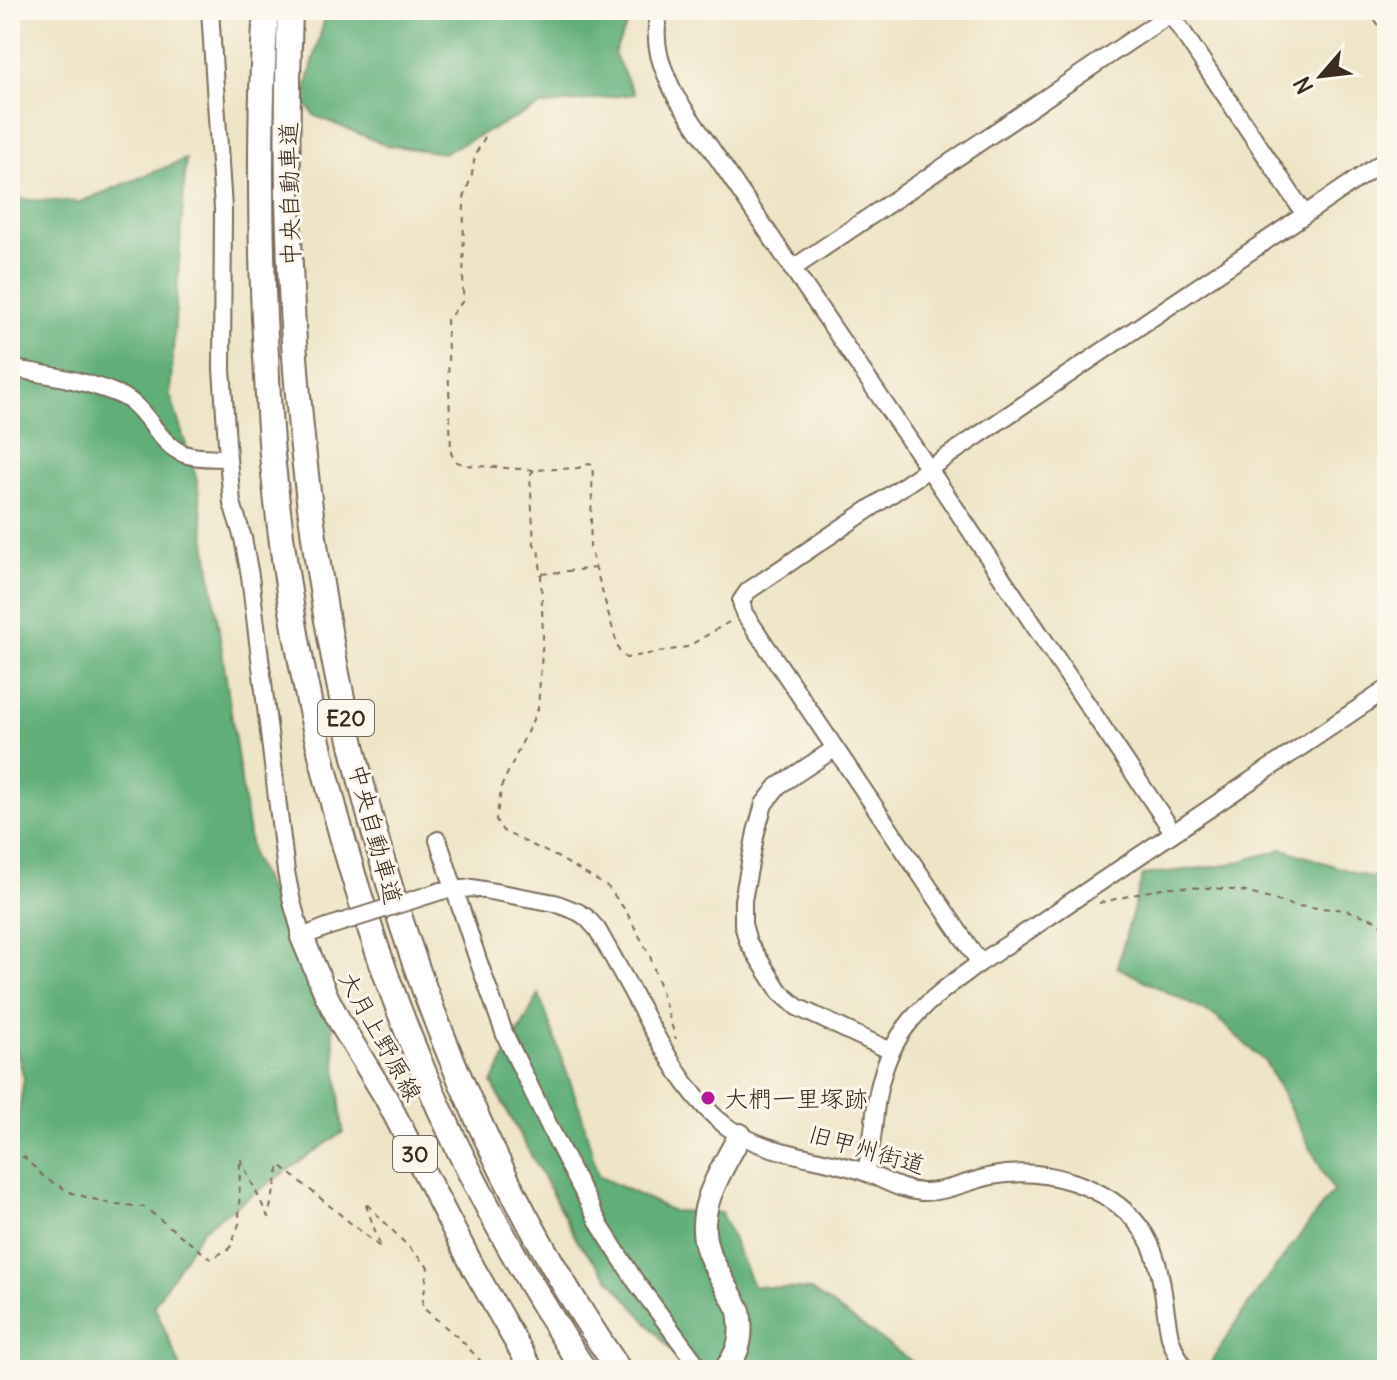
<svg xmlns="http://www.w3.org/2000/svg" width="1397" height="1380" viewBox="0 0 1397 1380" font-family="Delius,'Klee One',sans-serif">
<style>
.forest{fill:#60af79;stroke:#4e6c4c;stroke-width:2}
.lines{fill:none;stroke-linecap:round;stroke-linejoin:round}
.minor-casing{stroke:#7a6b59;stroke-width:20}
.major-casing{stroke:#7a6b59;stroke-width:26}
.highway-casing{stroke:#7a6b59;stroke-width:28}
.path{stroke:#7a6b59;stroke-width:2;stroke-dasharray:6 6;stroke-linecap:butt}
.minor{stroke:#fff;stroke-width:16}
.major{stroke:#fff;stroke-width:22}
.highway{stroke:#fff;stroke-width:24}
.minor-bridge-casing{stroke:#7a6b59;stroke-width:20;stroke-linecap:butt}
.minor-bridge{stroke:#fff;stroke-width:16}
.poi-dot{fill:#b5179e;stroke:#fbf7ec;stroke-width:3}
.labels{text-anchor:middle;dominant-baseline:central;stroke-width:6;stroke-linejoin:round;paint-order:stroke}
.shield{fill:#fbf7ec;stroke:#75685c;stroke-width:2}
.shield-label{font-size:22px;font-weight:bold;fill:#3b2a1e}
.street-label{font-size:24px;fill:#3b2a1e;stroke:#fbf7ec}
.poi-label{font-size:24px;fill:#3b2a1e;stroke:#fbf7ec;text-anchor:start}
</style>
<rect width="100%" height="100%" fill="#fbf7ec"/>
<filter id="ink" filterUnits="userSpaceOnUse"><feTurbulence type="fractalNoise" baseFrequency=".0125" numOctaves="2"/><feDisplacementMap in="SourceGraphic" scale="16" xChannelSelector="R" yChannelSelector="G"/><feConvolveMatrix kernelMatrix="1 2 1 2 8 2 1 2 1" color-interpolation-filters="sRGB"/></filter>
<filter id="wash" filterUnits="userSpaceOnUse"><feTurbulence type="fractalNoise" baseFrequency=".006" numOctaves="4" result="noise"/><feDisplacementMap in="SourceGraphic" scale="32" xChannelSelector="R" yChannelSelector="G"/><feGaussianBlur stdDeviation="1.8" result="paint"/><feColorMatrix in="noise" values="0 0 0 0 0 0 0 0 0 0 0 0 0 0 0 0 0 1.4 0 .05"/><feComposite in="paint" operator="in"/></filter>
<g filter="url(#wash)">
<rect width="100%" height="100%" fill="#eee4c6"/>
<path class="forest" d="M332,10H634L614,53L634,94L540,106L443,153L386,145L315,116L303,100L325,17Z
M186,159L170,395L197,480L252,856L332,1024L343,1132L203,1229L154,1305L182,1370H10V1171L24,1078L10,1027V199L80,202Z
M1283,849L1371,878L1387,867V1370H1216L1211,1362L1247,1306L1333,1191L1266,1063L1215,1016L1117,967L1143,875L1228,865Z
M539,994L581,1112L598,1176L673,1211L721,1213L753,1286L811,1290L924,1370H688L578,1242L492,1083Z"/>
</g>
<g filter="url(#ink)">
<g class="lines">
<g class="minor-casing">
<path id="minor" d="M210,10L223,209L222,369L228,458L232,503L243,538L250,576L286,872L292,902L302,937L327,927
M659,10C652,46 661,66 676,97L929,469L1173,832
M1168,10L1304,213
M1379,10L1387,21
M792,269L1170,14
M10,368C47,375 85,380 120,395C148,407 156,443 184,454C198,459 214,457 228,458
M834,749L778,786L764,804L756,832L743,900V924L748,942L780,992L797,1007L891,1051
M438,840L479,963L505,1035L553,1134L601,1227L636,1282L701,1370
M441,891L473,888L555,903L578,912L586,917L597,929C614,959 631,989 647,1020C669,1058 690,1099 726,1126C765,1155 819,1156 864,1172C883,1179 899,1190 921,1192C945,1193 968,1181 992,1176C1043,1166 1108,1185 1140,1227C1164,1259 1162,1299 1170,1337C1173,1348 1180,1359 1184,1370
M980,963L744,613L741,601L748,591L1387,159
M865,1172C873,1148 873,1123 877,1098C889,1028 925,1002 980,963L1387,689"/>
</g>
<g class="major-casing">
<path id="major" d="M302,937L327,997L342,1026L386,1098L474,1269L532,1370
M725,1370C740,1351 743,1336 739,1311C730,1291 716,1272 708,1251C693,1210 722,1170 740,1135"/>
</g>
<g class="highway-casing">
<path id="highway" d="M266,10C259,112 260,215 264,317C267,369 268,422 274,474C294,677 344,880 422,1068C466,1175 522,1273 584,1370
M290,10C272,480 348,975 619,1370"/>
</g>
<path class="path" d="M485,137L475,155L472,174L464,198L463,301L447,320L451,453L455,461L465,465L534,470L578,468L589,464L593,465L590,548L619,651L626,658L687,647L729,622
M534,470L530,475L534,544L539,553L541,574L595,568
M541,574L543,637L538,709L502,785L496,820L503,831L559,858L608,887L626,911L650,956L676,1039
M1099,903L1166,887L1212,888L1242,891L1295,906L1346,910L1376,920L1387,931
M10,1155L24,1157L46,1179L72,1193L107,1203L144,1207L211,1259L230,1248L239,1224L240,1158L268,1217L280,1165L381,1248L365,1202L428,1267L422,1307L461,1340L489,1370"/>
<use href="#minor" class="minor"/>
<use href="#major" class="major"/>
<use href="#highway" class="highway"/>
<g class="minor-bridge-casing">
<path id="minor-bridge" d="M327,927L441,891"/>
</g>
<use href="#minor-bridge" class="minor-bridge"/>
</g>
</g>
<circle class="poi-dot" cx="708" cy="1098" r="8"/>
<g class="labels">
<g class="shield">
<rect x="318" y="700" width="56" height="36" rx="6"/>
<rect x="393" y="1136" width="44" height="36" rx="6"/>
</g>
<g class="shield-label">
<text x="346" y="718">E20</text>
<text x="415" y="1154">30</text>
</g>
<g class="street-label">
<text transform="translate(289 194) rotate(-91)">中央自動車道</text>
<text transform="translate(376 834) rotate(75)">中央自動車道</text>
<text transform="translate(381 1036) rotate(61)">大月上野原線</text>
<text transform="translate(867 1149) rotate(16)">旧甲州街道</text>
</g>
<g class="poi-label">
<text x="724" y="1098">大椚一里塚跡</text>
</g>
</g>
<rect width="1397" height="1380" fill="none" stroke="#fbf7ec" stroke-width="40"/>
<g transform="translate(1321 76) rotate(242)" stroke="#fbf7ec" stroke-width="6" paint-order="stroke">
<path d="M0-6L14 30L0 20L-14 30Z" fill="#3b2a1e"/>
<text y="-12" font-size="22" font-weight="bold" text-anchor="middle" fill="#3b2a1e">N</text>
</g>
</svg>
